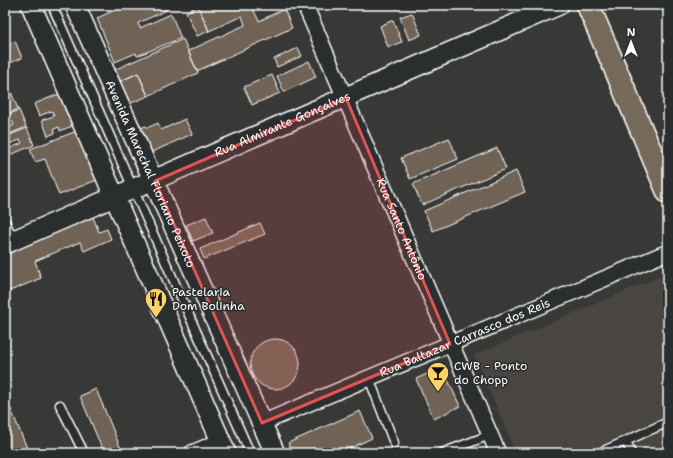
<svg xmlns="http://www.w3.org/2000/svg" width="673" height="458" viewBox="0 0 673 458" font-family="'Shantell Sans',sans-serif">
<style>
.built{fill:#494540}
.building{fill:#706356;stroke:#fff;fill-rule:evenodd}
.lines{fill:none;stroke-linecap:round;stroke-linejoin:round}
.service-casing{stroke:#fff;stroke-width:11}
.minor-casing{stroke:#fff;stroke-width:18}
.tertiary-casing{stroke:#fff;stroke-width:22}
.primary-casing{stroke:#fff;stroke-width:25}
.service{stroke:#2a2d2e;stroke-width:8}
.minor{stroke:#2a2d2e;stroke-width:15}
.tertiary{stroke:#2a2d2e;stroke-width:19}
.primary{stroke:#746a5a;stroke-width:22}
.marked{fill:#de5353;fill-opacity:0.2;stroke:#de5353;stroke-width:3;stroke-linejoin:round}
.labels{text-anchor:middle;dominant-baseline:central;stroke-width:3;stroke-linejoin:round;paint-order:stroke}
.street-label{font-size:12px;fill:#fff;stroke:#2a2d2e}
.poi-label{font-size:12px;fill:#fff;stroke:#2a2d2e;text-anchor:start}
</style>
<rect width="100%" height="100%" fill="#383836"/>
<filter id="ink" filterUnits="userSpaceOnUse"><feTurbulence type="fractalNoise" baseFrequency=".025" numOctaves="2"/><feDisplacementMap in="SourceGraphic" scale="8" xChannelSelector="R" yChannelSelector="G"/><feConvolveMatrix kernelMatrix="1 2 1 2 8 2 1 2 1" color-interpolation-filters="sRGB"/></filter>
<g filter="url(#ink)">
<path class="built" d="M668,273V453H516L474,355Z"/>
<path class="building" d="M119,5H165L167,10L138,23L140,28L171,14L181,38L137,56L136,53L115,62L97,18L120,8Z
M201,5H262L253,9L259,21L284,9L292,28L197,71L188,51L245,25L242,16L209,31L198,6Z
M198,6L209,31L197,36L186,12Z
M412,13L421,35L409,40L400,17Z
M393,20L402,42L388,47L380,26Z
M183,39L198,73L148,96L138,73L119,82L114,70Z
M15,41L22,58L5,65V45Z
M298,48L302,56L277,67L274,59Z
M309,61L316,77L284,92L277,76Z
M138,73L148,96L129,104L119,82Z
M272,75L280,93L252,105L244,87Z
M11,92L18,109L5,115V95Z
M59,94L72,126L60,131L59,127L54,129L55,133L48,136L42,120L54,116L52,111L39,116L34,104Z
M19,110L26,127L5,136V129L14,125L12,121L5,124V116Z
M185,119L192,134L152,152L141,128L146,126L147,128L158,123L161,130Z
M27,128L34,145L5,157V137ZM20,140L22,143L11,148L9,144Z
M82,129L102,178L59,195L45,159L35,162L30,149Z
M449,138L458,159L410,179L401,158Z
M497,148L506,169L422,205L413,184Z
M516,171L525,192L433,231L424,211Z
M93,217L99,232L107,229L111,239L84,251L80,242L35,261L41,278L5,293V254Z
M206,217L213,233L193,241L186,225Z
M260,223L265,234L204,259L200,249Z
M250 364a25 25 0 1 1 50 0a25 25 0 1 1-50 0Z
M442,367L460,406L434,419L416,379Z
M96,389L121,449L111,453H104L80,396Z
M5,395L29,453H5Z
M360,411L372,438L340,453H337L335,449L327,453H293L288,443Z"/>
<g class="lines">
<g class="service-casing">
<path id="service" d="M52,5L250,453
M5,221L13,240
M369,378L394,443
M60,405L84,453
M626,441L631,453
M442,453L490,435
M599,453L668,422"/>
</g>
<g class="minor-casing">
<g id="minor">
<path id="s1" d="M305,5L498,453"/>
<path id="s2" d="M262,423L668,252"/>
<path d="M192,453L221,441"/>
</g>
</g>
<g class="tertiary-casing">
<g id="tertiary">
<path d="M31,5L226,453"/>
<path id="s3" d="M75,5L275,453"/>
<path id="s4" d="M5,244L559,5"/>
</g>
</g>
<g class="primary-casing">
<path id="primary" d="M588,5L668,192"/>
</g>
<use href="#service" class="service"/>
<use href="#minor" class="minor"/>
<use href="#tertiary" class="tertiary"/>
<use href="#primary" class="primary"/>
</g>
</g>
<path class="marked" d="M346,98L450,344L262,423L155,181Z"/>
<defs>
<g id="restaurant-pin" transform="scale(1.15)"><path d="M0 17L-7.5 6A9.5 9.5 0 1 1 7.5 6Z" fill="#ffd166" stroke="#2a2d2e"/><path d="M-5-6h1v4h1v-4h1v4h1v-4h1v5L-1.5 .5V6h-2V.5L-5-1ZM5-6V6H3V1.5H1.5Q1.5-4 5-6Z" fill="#111"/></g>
<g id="bar-pin" transform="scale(1.15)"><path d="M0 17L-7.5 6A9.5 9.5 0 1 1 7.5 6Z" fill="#ffd166" stroke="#2a2d2e"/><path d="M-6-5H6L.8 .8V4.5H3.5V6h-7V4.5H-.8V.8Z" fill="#111"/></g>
</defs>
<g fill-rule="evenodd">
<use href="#restaurant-pin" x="156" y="299"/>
<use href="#bar-pin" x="438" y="373"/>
</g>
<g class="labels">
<g class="street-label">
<text stroke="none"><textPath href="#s4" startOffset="302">Rua Almirante Gonçalves</textPath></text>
<text stroke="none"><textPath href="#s3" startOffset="185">Avenida Marechal Floriano Peixoto</textPath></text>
<text stroke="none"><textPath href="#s1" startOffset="244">Rua Santo Antônio</textPath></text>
<text stroke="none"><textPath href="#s2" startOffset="220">Rua Baltazar Carrasco dos Reis</textPath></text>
</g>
<g class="poi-label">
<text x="172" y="292">Pastelaria<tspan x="172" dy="14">Dom Bolinha</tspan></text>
<text x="454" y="366">CWB - Ponto<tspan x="454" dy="14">do Chopp</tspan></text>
</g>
</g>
<rect width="673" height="458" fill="none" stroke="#2a2d2e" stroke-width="20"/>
<rect x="10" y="10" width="653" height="438" fill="none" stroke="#fff" stroke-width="1.5" filter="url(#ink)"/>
<g transform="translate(631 42)" stroke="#2a2d2e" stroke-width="3" paint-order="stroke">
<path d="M0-3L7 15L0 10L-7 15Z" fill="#ffffff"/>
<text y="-6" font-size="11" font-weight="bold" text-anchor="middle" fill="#ffffff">N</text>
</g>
</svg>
